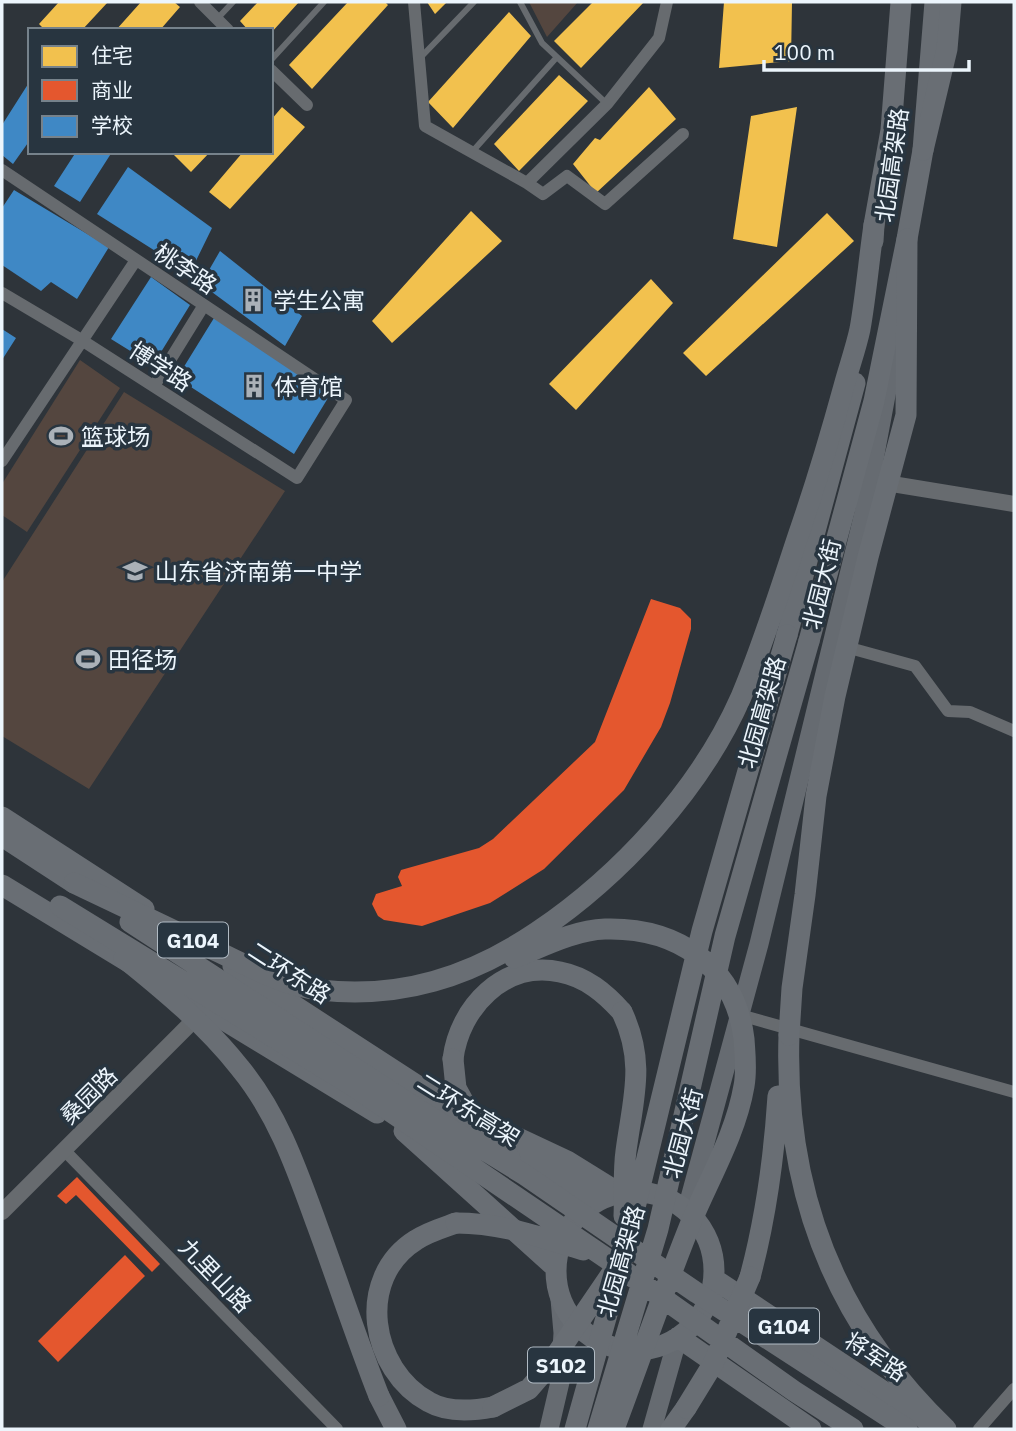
<svg xmlns="http://www.w3.org/2000/svg" width="1016" height="1431" viewBox="0 0 1016 1431" font-family="'IBM Plex Sans','Noto Sans SC',sans-serif">
<style>
.green{fill:#54463f}
.homes{fill:#f2c14e}
.shops{fill:#e4572e}
.schools{fill:#3f88c5}
.lines{fill:none;stroke-linecap:round;stroke-linejoin:round}
.service{stroke:#676b6f;stroke-width:6}
.minor{stroke:#676b6f;stroke-width:12}
.tertiary{stroke:#676b6f;stroke-width:16}
.primary{stroke:#666b71;stroke-width:19}
.trunk{stroke:#696e74;stroke-width:21}
.trunk-bridge{stroke:#696e74;stroke-width:21}
.labels{text-anchor:middle;dominant-baseline:central;stroke-width:7;stroke-linejoin:round;paint-order:stroke}
.shield{fill:#283540;stroke:#b1bbc4;stroke-width:2}
.shield-label{font-size:21px;font-weight:bold;fill:#ecf5fc}
.street-label{font-size:23px;fill:#ecf5fc;stroke:#283540}
.poi-label{font-size:23px;fill:#ecf5fc;stroke:#283540;text-anchor:start}
</style>
<rect width="100%" height="100%" fill="#2e343a"/>
<path class="green" d="M529,2H578L547,37Z
M80,360L120,388L27,532L2,515V484Z
M124,392L285,491L89,789L2,736V582Z"/>
<path class="homes" d="M59,2H108L82,30H45L39,24Z
M141,2H174L180,7L160,30H116Z
M258,2H299L271,33V30H248L240,21Z
M348,2H385L388,5L312,89L289,65Z
M427,2H447L435,14Z
M593,2H644L581,68L554,41Z
M724,2H792L791,61L719,68Z
M509,12L531,36L453,128L428,102Z
M559,75L588,101L519,171L494,144Z
M649,87L676,119L596,193L573,164L595,138L600,140Z
M282,107L305,127L230,209L209,192L243,152H271V120Z
M797,107L777,247L733,239L751,116Z
M171,152H210L191,172Z
M471,211L502,241L392,343L372,321Z
M827,213L854,241L706,376L683,353Z
M651,279L673,303L576,410L549,384Z"/>
<path class="shops" d="M651,599L680,608L691,619V629L670,703L661,727L624,790L544,869L490,903L422,926L384,920L378,916L372,904L376,894L402,886L398,877L401,870L479,848L493,839L595,742Z
M77,1177L160,1264L152,1272L76,1195L66,1204L57,1196Z
M125,1255L145,1276L58,1362L38,1341Z"/>
<path class="schools" d="M30,81V140L13,164L2,155V125Z
M76,152H112L80,202L54,186Z
M128,167L212,228L190,273L97,214Z
M14,190L109,247L77,299L51,282L41,291L2,265V208Z
M220,251L302,316L285,346L201,284Z
M151,277L190,305L153,365L111,339Z
M214,318L331,393L294,454L177,378Z
M2,329L16,338L2,360Z"/>
<g class="lines">
<path class="service" d="M520,2L542,43L607,104
M217,19L233,2
M420,58L474,2
M271,60L324,2
M472,152L557,57"/>
<path class="minor" d="M200,2L228,30
M414,2L425,126L527,183L607,104L659,38L667,2
M271,70L307,105
M2,170L346,400L297,478L83,341L2,293
M527,183L543,194L567,176L605,204L683,134
M154,386L204,305
M2,461L136,260
M846,647L915,666L948,711L970,712L1014,731
M740,1015L1014,1092
M65,1151L337,1429
M979,1429L1014,1389"/>
<path class="tertiary" d="M880,482L1014,504
M2,1212L201,1013"/>
<path class="primary" d="M687,1209L759,944L864,513L899,326
M549,1429L560,1382L563,1333L560,1299
M652,1429L678,1337"/>
<path class="trunk" d="M873,241L874,225L891,130L901,2
M787,635L855,383
M809,641L874,401L907,239L923,150L935,2
M2,817L144,909
M2,836L74,883
M2,885L377,1113
M233,966L595,1201
M789,1035C784,1189 834,1322 946,1429
M453,1059C459,1008 504,960 560,972C586,977 605,993 622,1012
M404,1131L555,1267
M518,1138L567,1161L617,1192
M556 1271a79 79 0 1 1 158 0a79 79 0 1 1-158 0Z
M456,1223C442,1228 428,1232 416,1240C355,1278 370,1370 429,1402C448,1413 472,1411 493,1407
M750,1277C766,1217 774,1158 778,1096
M714,1279L925,1419
M678,1337L811,1429
M379,1396L396,1429
M671,1429L686,1408"/>
<path class="trunk-bridge" d="M923,150L947,49L951,2
M74,883C120,905 165,926 210,948C245,964 282,986 320,990C401,999 470,977 537,932C620,876 700,790 741,697C763,645 780,590 798,536C815,487 830,437 844,386C849,367 856,348 860,329C866,295 869,259 874,225
M60,906L350,1084L606,1258L794,1391L853,1429
M130,922L416,1108L525,1175L697,1293L907,1429
M124,958C165,991 207,1026 240,1068C278,1114 297,1170 317,1225C338,1282 357,1340 379,1396
M514,958C542,947 574,930 605,929C676,927 735,965 744,1039C745,1055 747,1070 744,1086C736,1133 710,1177 692,1220C664,1289 640,1360 614,1429
M622,1012C646,1063 633,1098 626,1151C623,1172 625,1195 624,1216
M789,1035L792,988L805,895L816,796L835,696L868,557L906,415L907,239
M453,1059L456,1088L469,1112L510,1158
M456,1223C502,1223 539,1237 583,1250
M493,1407L529,1389L548,1367L614,1270
M686,1408L713,1364L750,1277
M575,1429L623,1257L702,931L787,635
M598,1429L658,1229L725,936L809,641"/>
</g>
<defs>
<g id="building-bare" transform="scale(1.89)"><path d="M-4-6H4V6H1V3H-1V6H-4ZM-2.5-4.3h1.7v1.8h-1.7ZM.8-4.3h1.7v1.8H.8ZM-2.5-1h1.7V.8h-1.7ZM.8-1h1.7V.8H.8Z" fill="#aab1b8" stroke="#283540" stroke-width="2.5" paint-order="stroke"/></g>
<g id="stadium-bare" transform="scale(1.89)"><path d="M0-5a6.5 5 0 1 0 0 10a6.5 5 0 1 0 0-10ZM-3.5-1.8h7v3.6h-7Z" fill="#aab1b8" stroke="#283540" stroke-width="2.5" paint-order="stroke"/></g>
<g id="school-bare" transform="scale(1.89)"><path d="M0-5L7-2L0 1L-7-2ZM-4 1L0 2.5L4 1V4Q0 6-4 4Z" fill="#aab1b8" stroke="#283540" stroke-width="2.5" paint-order="stroke"/></g>
</defs>
<g fill-rule="evenodd">
<use href="#building-bare" x="253" y="300"/>
<use href="#building-bare" x="254" y="386"/>
<use href="#stadium-bare" x="61" y="436"/>
<use href="#school-bare" x="135" y="571"/>
<use href="#stadium-bare" x="88" y="659"/>
</g>
<g class="labels">
<g class="shield">
<rect x="158" y="922.5" width="70" height="35" rx="5"/>
<rect x="749" y="1308.5" width="70" height="35" rx="5"/>
<rect x="528" y="1347.5" width="66" height="35" rx="5"/>
</g>
<g class="shield-label">
<text x="193" y="940">G104</text>
<text x="784" y="1326">G104</text>
<text x="561" y="1365">S102</text>
</g>
<g class="street-label">
<text transform="translate(891 165) rotate(-82)">北园高架路</text>
<text transform="translate(186 268) rotate(34)">桃李路</text>
<text transform="translate(161 366) rotate(33)">博学路</text>
<text transform="translate(821 584) rotate(-76)">北园大街</text>
<text transform="translate(761 712) rotate(-74)">北园高架路</text>
<text transform="translate(290 972) rotate(33)">二环东路</text>
<text transform="translate(88 1095) rotate(-45)">桑园路</text>
<text transform="translate(469 1109) rotate(32)">二环东高架</text>
<text transform="translate(682 1133) rotate(-75)">北园大街</text>
<text transform="translate(620 1261) rotate(-74)">北园高架路</text>
<text transform="translate(216 1275) rotate(46)">九里山路</text>
<text transform="translate(876 1356) rotate(33)">将军路</text>
</g>
<g class="poi-label">
<text x="273" y="300">学生公寓</text>
<text x="274" y="386">体育馆</text>
<text x="81" y="436">篮球场</text>
<text x="155" y="571">山东省济南第一中学</text>
<text x="108" y="659">田径场</text>
</g>
</g>
<rect width="1016" height="1431" fill="none" stroke="#ecf5fc" stroke-width="7"/>
<rect x="28" y="28" width="245" height="126" fill="#283540" stroke="#76828b" stroke-width="2"/>
<rect x="42" y="46" width="35" height="21" fill="#f2c14e" stroke="#76828b" stroke-width="2"/>
<text x="91" y="63" font-size="21" fill="#ecf5fc">住宅</text>
<rect x="42" y="80" width="35" height="21" fill="#e4572e" stroke="#76828b" stroke-width="2"/>
<text x="91" y="98" font-size="21" fill="#ecf5fc">商业</text>
<rect x="42" y="116" width="35" height="21" fill="#3f88c5" stroke="#76828b" stroke-width="2"/>
<text x="91" y="133" font-size="21" fill="#ecf5fc">学校</text>
<path d="M764 60v10h205v-10" fill="none" stroke="#ecf5fc" stroke-width="3.5"/>
<text x="774" y="60" font-size="21" fill="#ecf5fc" stroke="#283540" stroke-width="5" paint-order="stroke">100 m</text>
</svg>
